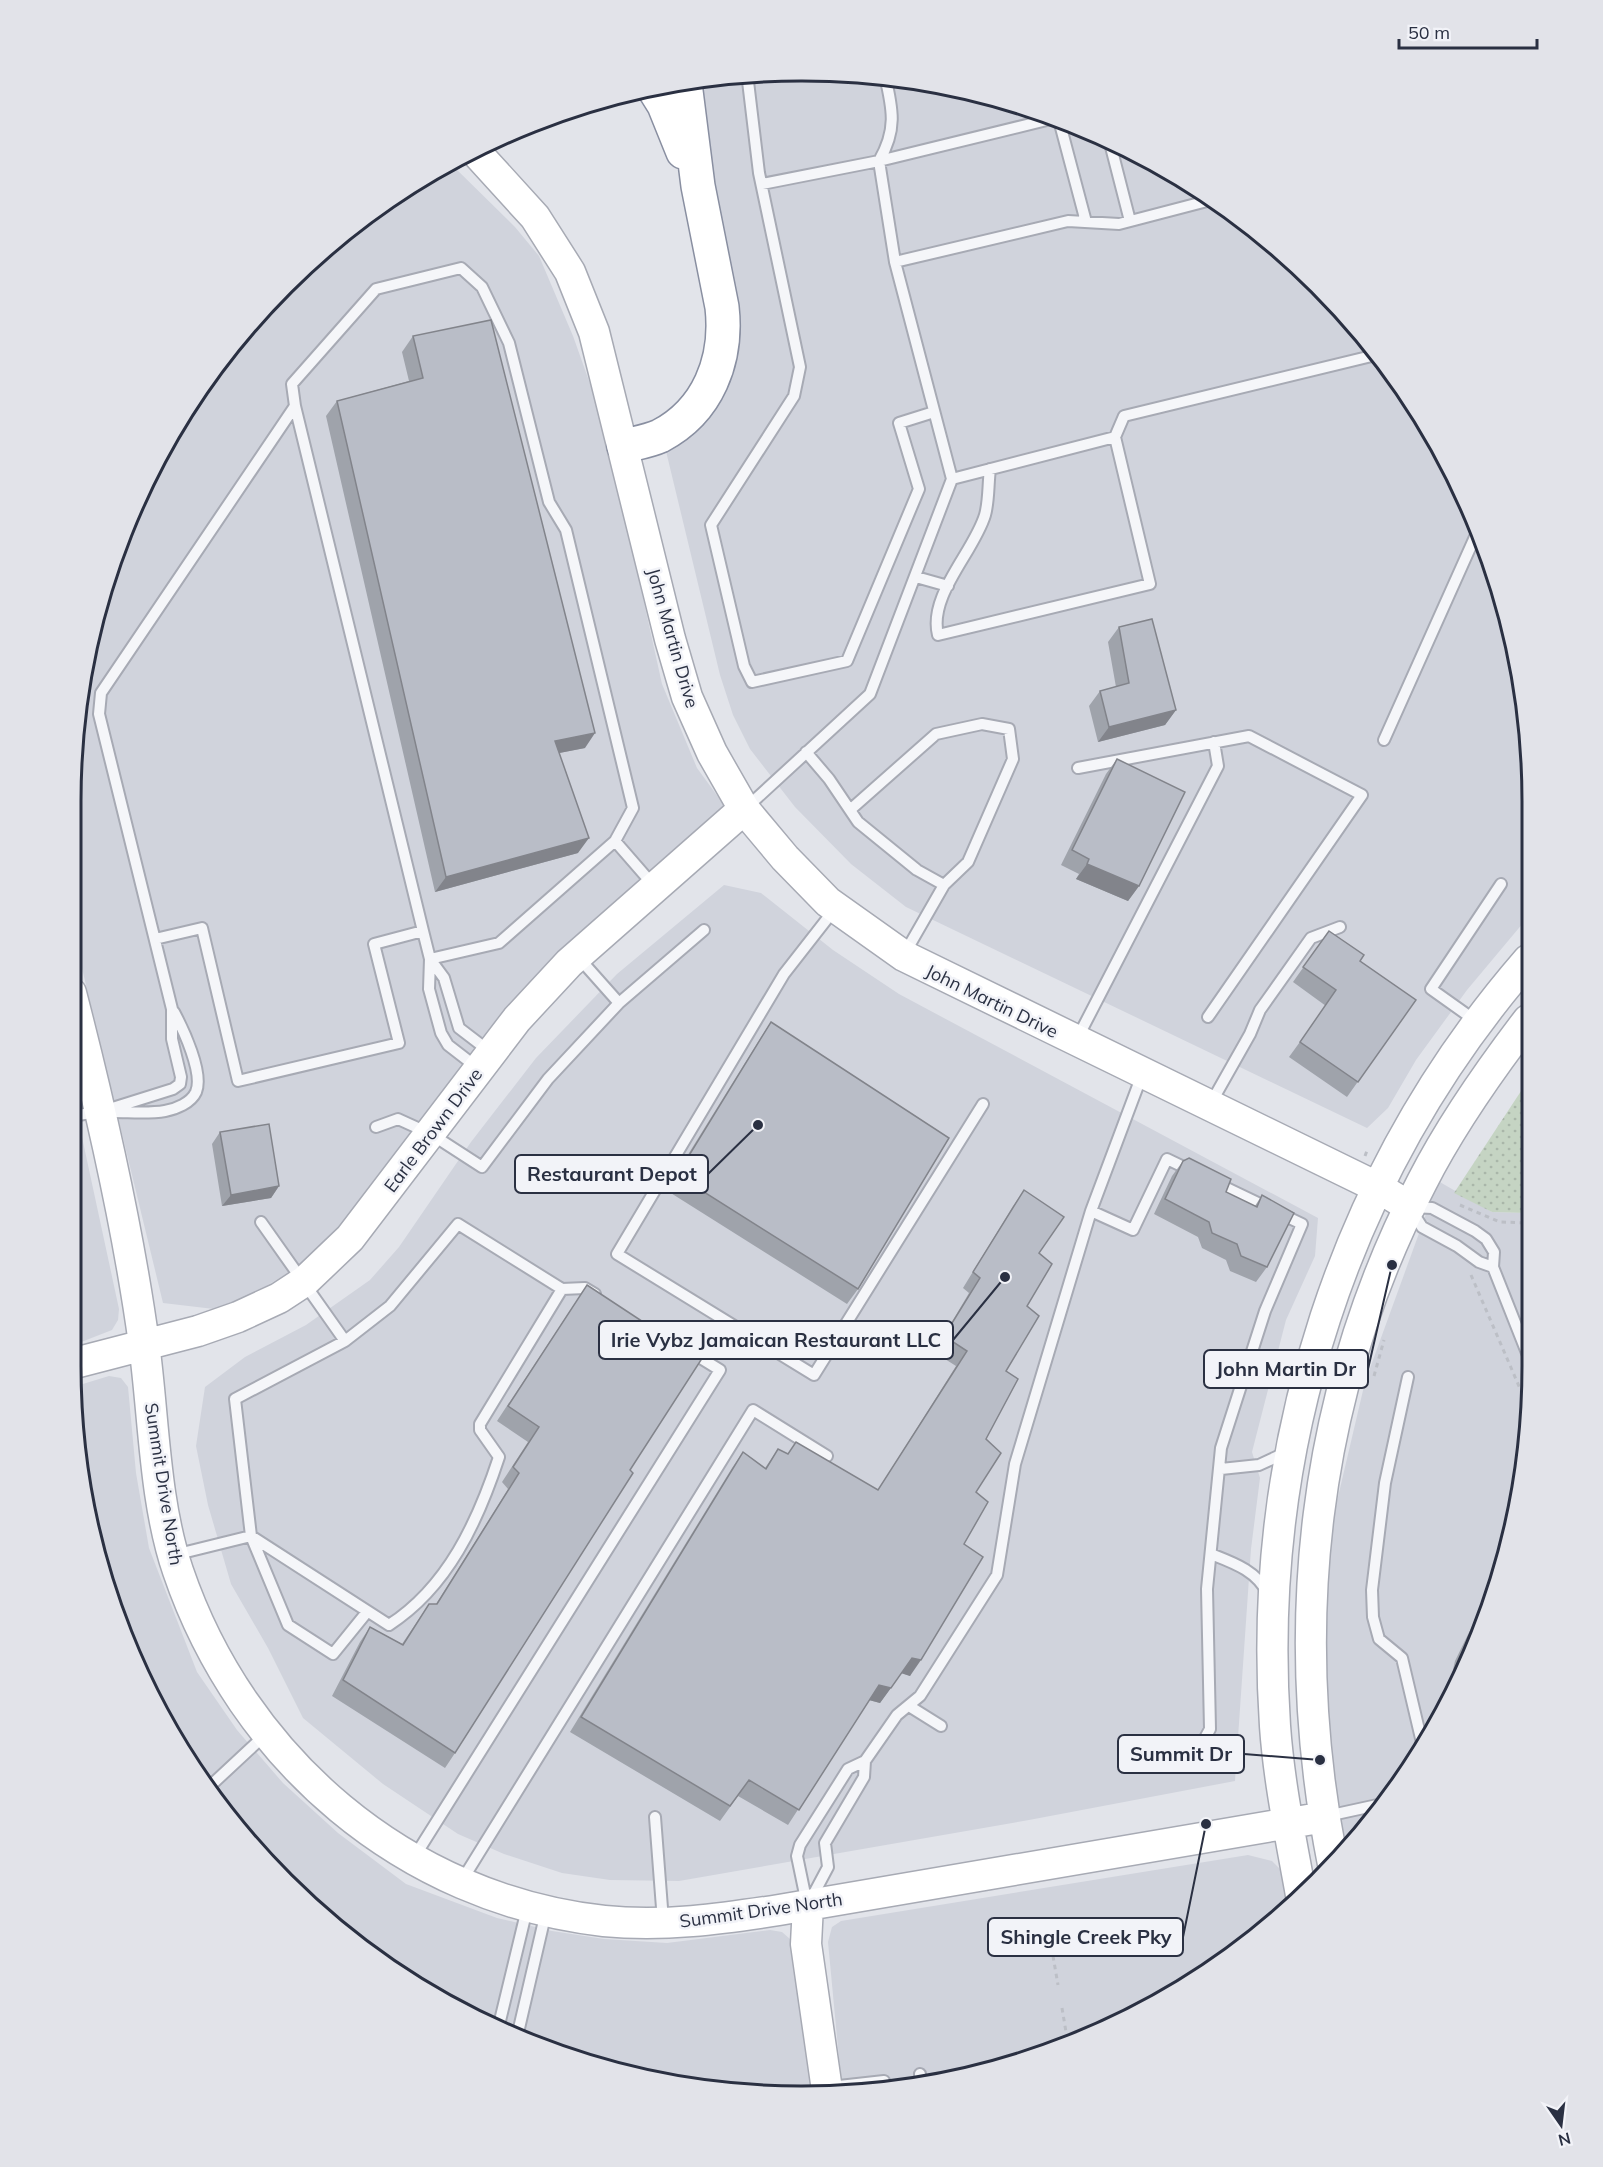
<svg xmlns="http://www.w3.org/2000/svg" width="1603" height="2167" viewBox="0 0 1603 2167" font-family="Mulish,sans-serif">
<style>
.built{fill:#d0d3dc}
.park{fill:url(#park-dots)}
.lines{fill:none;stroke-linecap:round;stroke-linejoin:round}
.lane-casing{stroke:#a7aab4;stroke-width:14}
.secondary-casing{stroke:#a7aab4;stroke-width:33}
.highway-casing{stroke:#898fa1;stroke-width:36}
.path{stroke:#bcbfc6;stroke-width:3;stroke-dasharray:4.5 4.5;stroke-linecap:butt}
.lane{stroke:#f5f6f9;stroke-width:10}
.secondary{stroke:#fff;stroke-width:30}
.highway{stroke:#fff;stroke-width:33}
.wall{fill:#9fa3ab}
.shaded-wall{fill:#82848b}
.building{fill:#b9bdc7;stroke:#82848b;stroke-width:1.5}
.labels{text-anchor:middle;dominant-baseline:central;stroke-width:5;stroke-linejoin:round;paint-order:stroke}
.street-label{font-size:18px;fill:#2a3042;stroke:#f2f3f8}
.rim{fill:none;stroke:#2a3042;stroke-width:3}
.leader{fill:none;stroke:#2a3042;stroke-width:2}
.callout-dot{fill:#2a3042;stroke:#f2f3f8;stroke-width:2}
.callout{fill:#f2f3f8;stroke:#2a3042;stroke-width:2}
.callout-label{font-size:20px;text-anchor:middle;font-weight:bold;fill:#2a3042}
</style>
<defs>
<pattern id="park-dots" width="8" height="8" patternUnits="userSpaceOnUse" patternTransform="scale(1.5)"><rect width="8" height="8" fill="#c5d4c3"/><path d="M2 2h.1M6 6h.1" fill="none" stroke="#a9b6a9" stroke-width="1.8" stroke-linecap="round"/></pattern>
</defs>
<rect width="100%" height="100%" fill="#e2e4ea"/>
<path class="built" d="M753,72L897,77L1036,109L1167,168L1283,252L1381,356L1477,521L1526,706L1528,917L1467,990L1416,1060L1388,1108L1367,1128L906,907L851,864L795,807L750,749L733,715L720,675L665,447L692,428L723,399L734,365L692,82Z
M450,163L515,227L539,256L573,336L605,426L662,684L697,768L727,809L561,950L504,1010L341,1230L300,1266L249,1296L214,1309L163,1303L72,927V754L95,613L126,521L164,451L281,292L356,222Z
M724,885L761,893L833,950L899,994L1318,1218L1315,1256L1286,1320L1252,1452L1260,1478L1251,1549L1235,1781L1029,1820L679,1881L610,1880L562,1873L504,1854L458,1834L383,1784L303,1718L268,1648L231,1584L208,1505L196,1446L205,1387L245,1357L306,1325L370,1280L399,1247L471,1142L536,1058L617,974Z
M71,1086L119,1309L118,1320L112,1330L71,1346Z
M1438,1181L1492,1212L1530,1213L1531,1414L1507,1555L1435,1731L1345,1853L1322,1746L1323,1647L1330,1531L1365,1382Z
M109,1376L121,1378L128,1387L136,1473L149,1548L197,1672L237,1730L283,1783L338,1833L406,1884L497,1918L552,1931L604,1939L667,1943L770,1930L782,1932L790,1939L793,1947L811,2090H706L567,2058L478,2021L319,1915L194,1771L146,1689L96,1555L73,1387Z
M1248,1855L1272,1861L1286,1875L1294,1901L1247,1945L1082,2041L897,2090H842L828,1942L832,1927L841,1921Z"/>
<path class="park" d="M1529,1079L1530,1213L1492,1212L1454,1193Z"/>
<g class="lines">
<g class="lane-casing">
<path id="lane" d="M747,73L759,173L800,367L794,396L711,525L744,666L752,682L847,661L919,489L899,423L934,412
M885,76C893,110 897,130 879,161L1055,118
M1059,120L1086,222
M1110,143L1130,221
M762,184L879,161L895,262
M295,406L423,931
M1115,437L1124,416L1380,354
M952,479L1115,437L1150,584L938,635C928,595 974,552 985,515C989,501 988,484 990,469
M916,577L948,586
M1384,740L1479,528
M806,752L829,779L858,822L917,870L944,885
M1078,768L1249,736L1362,795L1208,1017
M745,809L870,694L952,479L895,262L1068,221L1119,224L1211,200
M850,810L936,734L982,724L1009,729L1013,759L968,862L944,885L905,953
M834,910L784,974L617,1254L814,1375L983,1104
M155,939L202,928L238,1081L399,1043L374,944L423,931L430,959L429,989L441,1033L448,1045L479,1069
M579,958L619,1003L704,930
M430,959L499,943L615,841
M430,959L444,978L459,1028L489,1051
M1476,1021L1431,989L1501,884
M1077,1039L1218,766L1214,742
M1211,1103L1250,1034L1260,1010L1311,938L1340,927
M103,1111L173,1089L180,1084L181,1077L172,1039V1009L99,714L101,693L295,406L292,384L376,289L461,268L482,287L509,343L549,502L566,530L633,808L615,841L655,887
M113,1112C130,1112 149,1114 165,1111C176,1109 191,1103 196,1092C204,1073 183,1029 174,1012
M71,1116L98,1112
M376,1127L398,1119L431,1134L482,1167L548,1079L619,1003
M1412,1207L1432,1208L1475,1231L1486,1239L1494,1252L1493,1267L1531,1363
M1091,1211L1133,1230L1167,1159L1192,1171
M1412,1211L1422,1227L1457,1246L1479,1262L1493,1267
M261,1222L345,1341L390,1306L458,1224L562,1289L585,1288L595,1294
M345,1341L235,1399L251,1536L389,1625C448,1587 478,1521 499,1457L480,1430V1424L562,1289
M1408,1377L1385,1483L1372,1590L1373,1617L1379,1639L1402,1658L1423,1747
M1221,1469L1259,1465L1289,1451
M1211,1554C1234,1563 1257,1571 1268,1594
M174,1555L251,1536L288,1625L333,1654L367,1612
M909,1706L941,1726
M1193,1760L1210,1729L1207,1589L1221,1448L1265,1311L1302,1224L1214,1182
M208,1788L266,1734
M1327,1816L1382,1804
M655,1817L663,1921
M415,1856L720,1370L660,1333
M461,1882L753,1410L827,1456
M811,1899L828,1867L825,1843L864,1777L865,1761
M807,1904L797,1856L800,1845L848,1769L865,1761L897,1715L920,1696L997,1575L1015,1464L1091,1211L1142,1075
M498,2029L527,1909
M517,2037L546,1912
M920,2074L921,2084
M830,2087L884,2081"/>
</g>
<g class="secondary-casing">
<path id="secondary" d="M473,149L535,217L570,272L594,332L670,639L687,697L712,753L744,809L785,858L828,902L904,956L1379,1188L1410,1207
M71,993C101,1109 128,1226 144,1344C154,1417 154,1501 178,1571C242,1759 405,1899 604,1921C663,1927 721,1919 779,1910L1325,1817
M71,1364L198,1331L238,1317L279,1298L305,1281L350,1238L517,1019L569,963L744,809
M1333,1864C1287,1631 1311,1395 1422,1182C1451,1125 1489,1071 1528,1020
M1301,1895C1291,1839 1279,1783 1275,1726C1256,1446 1344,1172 1528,960
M808,1905L806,1944L827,2090"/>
</g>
<g class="highway-casing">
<path id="highway" d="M654,89L664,105L683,152
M624,446C636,443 649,441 660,436C708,411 728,360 722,307L698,186L685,83"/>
</g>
<path class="path" d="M1365,1156L1368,1148
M1460,1205L1500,1222L1530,1223
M1471,1275L1531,1414
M1374,1376L1384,1340
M1053,1956L1058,1985
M1062,2008L1067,2038"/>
<use href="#lane" class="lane"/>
<use href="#secondary" class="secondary"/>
<use href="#highway" class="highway"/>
</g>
<path class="wall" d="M413,336L585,748L559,753L578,853L435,892L326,416L337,401L409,381L402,352Z
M1119,627L1176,710L1165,725L1098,742L1089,706L1100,691L1116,687L1108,642Z
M1117,759L1139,886L1128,901L1076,879L1079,874L1061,865L1106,774Z
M1329,931L1360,961L1416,1000L1347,1097L1289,1057L1326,1006L1293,982Z
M771,1022L858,1289L847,1304L666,1190L761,1037Z
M220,1132L279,1186L271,1198L222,1206L212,1144Z
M1183,1161L1226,1192L1255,1206L1262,1195L1267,1267L1256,1282L1230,1271L1226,1260L1202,1248L1198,1237L1154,1214L1172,1176Z
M1024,1190L1039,1253L1027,1306L1006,1371L986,1439L976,1492L964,1544L910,1676L901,1673L880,1703L869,1700L788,1825L738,1796L720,1821L570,1732L732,1468L743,1452L765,1468L778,1449L788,1454L878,1490L956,1366L934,1352L969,1293L963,1288L1013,1206Z
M587,1285L630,1470L455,1753L445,1768L332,1696L360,1642L370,1627L402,1644L429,1604H436L508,1489L502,1482L528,1442L497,1421Z
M1490,1598L1444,1708L1455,1661L1478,1614Z"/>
<path class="shaded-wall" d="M1176,710L1165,725L1098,742L1109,727Z
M595,733L585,748L544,756L555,741Z
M589,838L578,853L435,892L446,877Z
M1087,864L1139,886L1128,901L1076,879Z
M279,1186L271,1198L222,1206L231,1195Z
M912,1658L921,1660L910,1676L901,1673Z
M879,1685L891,1688L880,1703L869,1700Z"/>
<path class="building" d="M491,320L595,733L555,741L589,838L446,877L337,401L423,378L413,336Z
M1152,619L1176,710L1109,727L1100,691L1129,683L1119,627Z
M1117,759L1185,792L1139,886L1087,864L1089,859L1072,850Z
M1329,931L1364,955L1360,961L1416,1000L1358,1082L1300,1042L1336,990L1303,967Z
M771,1022L949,1138L858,1289L677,1175Z
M269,1124L279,1186L231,1195L220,1132Z
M1189,1158L1231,1179L1226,1192L1257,1207L1262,1195L1294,1213L1267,1267L1241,1256L1237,1244L1212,1233L1209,1222L1165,1199L1183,1161Z
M1024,1190L1064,1217L1039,1253L1052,1264L1027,1306L1039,1316L1006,1371L1018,1379L986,1439L1001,1453L976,1492L988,1502L964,1544L983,1557L921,1660L912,1658L891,1688L879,1685L799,1810L749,1780L730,1806L581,1717L743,1452L766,1469L778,1449L788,1454L796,1442L878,1490L967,1351L944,1336L980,1278L973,1272Z
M587,1285L701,1360L630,1470L633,1473L455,1753L343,1680L370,1627L403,1645L429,1604H437L519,1473L513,1467L539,1427L508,1406Z
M89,1503L93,1514L90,1515Z
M1490,1598L1461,1668L1466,1645Z
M146,1689L152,1690L151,1697Z
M154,1702L158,1703V1709Z"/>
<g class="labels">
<g class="street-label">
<text transform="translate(673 638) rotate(74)">John Martin Drive</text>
<text transform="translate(992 1001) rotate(26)">John Martin Drive</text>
<text transform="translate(433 1130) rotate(-53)">Earle Brown Drive</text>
<text transform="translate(164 1484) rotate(81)">Summit Drive North</text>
<text transform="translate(761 1910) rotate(-8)">Summit Drive North</text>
</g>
</g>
<path d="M0 0H1603V2167H0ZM801 81H802A720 720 0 0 1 1522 801V1366A720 720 0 0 1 802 2086H801A720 720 0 0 1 81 1366V801A720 720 0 0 1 801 81Z" fill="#e2e3e9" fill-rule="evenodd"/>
<path class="rim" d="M801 81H802A720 720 0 0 1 1522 801V1366A720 720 0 0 1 802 2086H801A720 720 0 0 1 81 1366V801A720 720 0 0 1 801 81Z"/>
<path class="leader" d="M758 1125L708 1174M1005 1277L953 1340M1392 1265L1368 1369M1320 1760L1244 1754M1206 1824L1183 1937"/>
<g class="callout-dot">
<circle cx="758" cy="1125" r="6"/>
<circle cx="1005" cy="1277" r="6"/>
<circle cx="1392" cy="1265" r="6"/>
<circle cx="1320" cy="1760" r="6"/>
<circle cx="1206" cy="1824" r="6"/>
</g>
<g class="callout">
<rect x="515" y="1155" width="193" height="38" rx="6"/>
<rect x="599" y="1321" width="354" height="38" rx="6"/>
<rect x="1204" y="1350" width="164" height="38" rx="6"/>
<rect x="1118" y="1735" width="126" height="38" rx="6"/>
<rect x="988" y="1918" width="195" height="38" rx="6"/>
</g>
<g class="callout-label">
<text x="612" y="1181">Restaurant Depot</text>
<text x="776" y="1347">Irie Vybz Jamaican Restaurant LLC</text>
<text x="1286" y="1376">John Martin Dr</text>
<text x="1181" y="1761">Summit Dr</text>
<text x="1086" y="1944">Shingle Creek Pky</text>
</g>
<g transform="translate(1561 2125) rotate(166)" stroke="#f2f3f8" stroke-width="4.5" paint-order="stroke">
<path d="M0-4.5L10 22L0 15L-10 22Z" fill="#2a3042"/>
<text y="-9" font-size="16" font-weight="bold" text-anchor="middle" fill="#2a3042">N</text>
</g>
<path d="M1399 39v9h138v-9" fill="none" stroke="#2a3042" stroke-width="3"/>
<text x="1408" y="39" font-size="18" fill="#2a3042" stroke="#f2f3f8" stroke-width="4.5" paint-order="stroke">50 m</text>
</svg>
